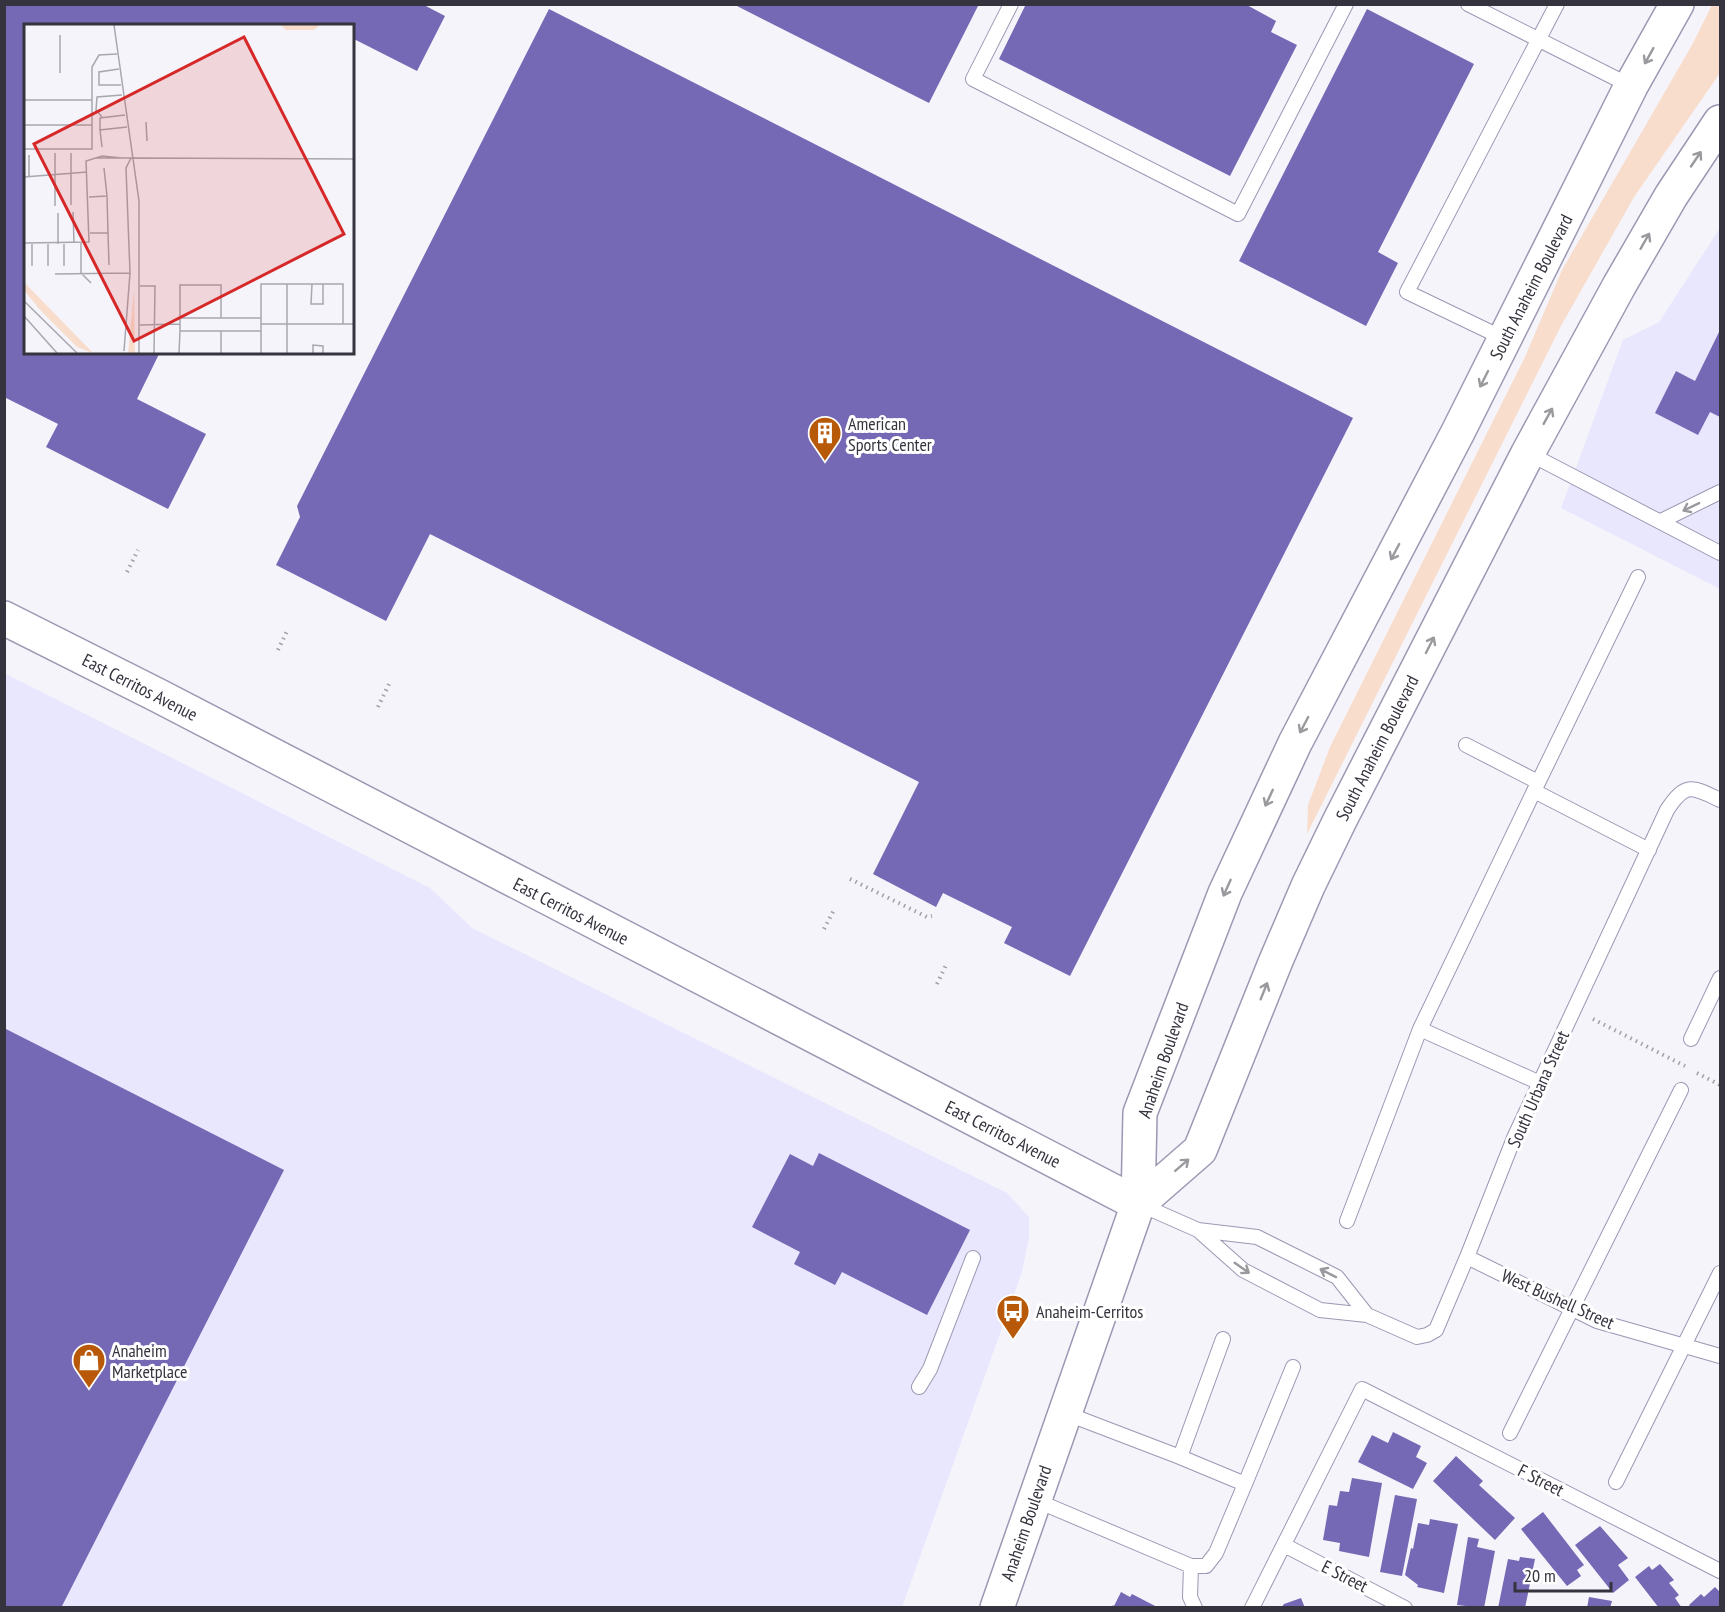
<svg xmlns="http://www.w3.org/2000/svg" width="1725" height="1612" viewBox="0 0 1725 1612" font-family="'PT Sans Narrow',sans-serif">
<style>
.built{fill:#e9e7fd}
.green{fill:#f9ddcc}
.building{fill:#7568b4}
.lines{fill:none;stroke-linecap:round;stroke-linejoin:round}
.service-casing{stroke:#9b98b3;stroke-width:16}
.secondary-casing{stroke:#9b98b3;stroke-width:36}
.path{stroke:#a1a0a8;stroke-width:4;stroke-dasharray:1.5 4.5;stroke-linecap:butt}
.service{stroke:#fff;stroke-width:14}
.secondary{stroke:#fff;stroke-width:33}
.oneway{stroke:#9a999e}
.labels{text-anchor:middle;dominant-baseline:central;stroke-width:6;stroke-linejoin:round;paint-order:stroke}
.street-label{font-size:18px;fill:#34333e;stroke:#fff}
.poi-label{font-size:18px;fill:#34333e;stroke:#fff;text-anchor:start}
.inset-road{fill:none;stroke:#a8a7af;stroke-width:1.5}
.view{fill:#d62828;fill-opacity:0.15;stroke:#d62828;stroke-width:3}
.inset-edge{fill:none;stroke:#34333e;stroke-width:3}
</style>
<rect width="100%" height="100%" fill="#f5f4fa"/>
<path class="built" d="M1720,228V589L1561,508L1623,340L1659,322Z
M4,673L430,888L472,928L1007,1193L1029,1217V1237L1022,1272L902,1607H5Z"/>
<path class="green" d="M1712,5H1720V73L1634,197L1561,326L1307,834L1308,805L1330,747L1525,357L1562,270L1692,45Z"/>
<path class="building" d="M4,4H422L445,16L417,71L352,38V26H26V352H160L137,399L206,434L168,509L46,447L58,424L4,397Z
M733,4H979L929,103Z
M1026,4H1245L1276,21L1271,32L1297,45L1230,176L999,59Z
M549,9L1353,418L1070,976L1004,943L1012,927L943,893L936,907L873,874L919,782L430,534L386,621L276,565L300,517L297,506Z
M1367,9L1474,64L1378,252L1398,263L1366,326L1239,261Z
M1720,330V417L1710,412L1698,435L1655,413L1676,371L1695,381Z
M4,1028L284,1170L61,1608H4Z
M819,1153L970,1230L927,1315L842,1272L835,1285L794,1264L800,1252L752,1227L790,1154L813,1166Z
M1393,1432L1421,1446L1416,1457L1427,1463L1413,1489L1358,1462L1372,1435L1388,1443Z
M1456,1456L1483,1481L1479,1485L1515,1518L1495,1540L1433,1481Z
M1352,1478L1382,1483L1369,1557L1339,1551L1340,1543L1323,1540L1329,1505L1337,1506L1340,1491L1349,1492Z
M1395,1495L1417,1499L1402,1576L1380,1572Z
M1543,1512L1584,1565L1577,1570L1581,1576L1567,1586L1521,1529Z
M1430,1519L1458,1524L1444,1593L1417,1587L1418,1585L1405,1575L1411,1548L1413,1549L1418,1523L1429,1525Z
M1600,1526L1628,1558L1618,1565L1629,1580L1613,1593L1575,1545Z
M1468,1537L1479,1539L1477,1547L1495,1551L1484,1608H1466V1606L1457,1605Z
M1520,1557L1535,1559L1525,1608H1498L1508,1559L1519,1561Z
M1660,1564L1674,1580L1669,1583L1679,1595L1675,1598L1682,1608H1659L1635,1577L1649,1566L1652,1570Z
M1715,1587L1720,1592V1608H1691L1689,1605L1701,1594L1704,1597Z
M1121,1592L1130,1597L1132,1594L1159,1608H1111L1113,1605L1114,1606Z
M1589,1597L1612,1601L1610,1608H1587Z
M1301,1598L1305,1608H1281L1284,1604Z"/>
<g class="lines">
<g class="service-casing">
<path id="service" d="M1011,4L973,79L1238,214L1346,4
M1468,4L1631,86
M1505,339L1407,292L1557,4
M1528,453L1720,553
M1661,521L1720,492
M1466,745L1538,782
M1534,791L1638,577
M1420,1029L1534,791L1649,850
M1691,1039L1720,978
M1139,1204L1198,1230L1257,1237L1337,1277L1367,1315
M1347,1221L1420,1029L1540,1083
M1198,1230L1243,1270L1320,1310L1367,1315L1417,1337L1427,1335L1436,1330L1467,1257L1514,1138L1667,810C1686,781 1693,787 1720,800
M1467,1257L1597,1321L1720,1356
M919,1387L930,1369L973,1258
M1065,1413L1180,1457L1245,1484L1293,1367
M1510,1433L1681,1090
M1180,1457L1223,1339
M1616,1482L1720,1273
M1035,1500L1191,1566H1206L1216,1553L1245,1484
M1284,1545L1405,1608
M1191,1566L1190,1597L1195,1608
M1252,1608L1362,1389L1720,1571"/>
</g>
<g class="secondary-casing">
<path id="secondary" d="M4,618L159,696L1138,1204
M1138,1204L1200,1150L1275,963L1308,886L1340,820L1528,453L1619,286L1671,196L1720,122
M997,1608L1138,1204L1140,1113L1225,893L1295,743L1458,432L1631,86L1677,4"/>
</g>
<path class="path" d="M127,572L138,550
M278,650L288,629
M378,707L390,682
M850,879L927,917L932,916
M824,929L835,908
M937,984L947,963
M1593,1019L1685,1066
M1697,1073L1720,1085"/>
<use href="#service" class="service"/>
<use href="#secondary" class="secondary"/>
</g>
<defs><path id="oneway-shaft" d="M-6 0H5M1.5-3L5.5 0L1.5 3" fill="none" stroke-width="1.6" stroke-linecap="round" stroke-linejoin="round" transform="scale(1.5)"/></defs>
<g class="oneway">
<use href="#oneway-shaft" transform="translate(1649 56) rotate(119)"/>
<use href="#oneway-shaft" transform="translate(1696 159) rotate(-56)"/>
<use href="#oneway-shaft" transform="translate(1645 241) rotate(-60)"/>
<use href="#oneway-shaft" transform="translate(1484 379) rotate(117)"/>
<use href="#oneway-shaft" transform="translate(1548 416) rotate(-61)"/>
<use href="#oneway-shaft" transform="translate(1691 507) rotate(154)"/>
<use href="#oneway-shaft" transform="translate(1395 552) rotate(118)"/>
<use href="#oneway-shaft" transform="translate(1430 645) rotate(-63)"/>
<use href="#oneway-shaft" transform="translate(1304 725) rotate(118)"/>
<use href="#oneway-shaft" transform="translate(1269 798) rotate(115)"/>
<use href="#oneway-shaft" transform="translate(1227 888) rotate(114)"/>
<use href="#oneway-shaft" transform="translate(1264 991) rotate(-68)"/>
<use href="#oneway-shaft" transform="translate(1182 1165) rotate(-41)"/>
<use href="#oneway-shaft" transform="translate(1242 1268) rotate(35)"/>
<use href="#oneway-shaft" transform="translate(1328 1273) rotate(-153)"/>
</g>
<defs>
<g id="building-pin" transform="scale(1.725)"><path d="M0 17L-7.5 6A9.5 9.5 0 1 1 7.5 6Z" fill="#b75908" stroke="#fff"/><path d="M-4-6H4V6H1V3H-1V6H-4ZM-2.5-4.3h1.7v1.8h-1.7ZM.8-4.3h1.7v1.8H.8ZM-2.5-1h1.7V.8h-1.7ZM.8-1h1.7V.8H.8Z" fill="#fff"/></g>
<g id="bus-pin" transform="scale(1.725)"><path d="M0 17L-7.5 6A9.5 9.5 0 1 1 7.5 6Z" fill="#b75908" stroke="#fff"/><path d="M-5-6H5V4H4V6H2V4H-2V6H-4V4H-5ZM-3.5-4V0h7V-4ZM-3.5 1.2v1.5H-2V1.2ZM2 1.2v1.5H3.5V1.2Z" fill="#fff"/></g>
<g id="shop-pin" transform="scale(1.725)"><path d="M0 17L-7.5 6A9.5 9.5 0 1 1 7.5 6Z" fill="#b75908" stroke="#fff"/><path d="M-5-2.5h2.3a2.7 3.5 0 0 1 5.4 0H5L5.5 6h-11ZM-1.5-2.5h3a1.5 2.3 0 0 0-3 0Z" fill="#fff"/></g>
</defs>
<g fill-rule="evenodd">
<use href="#building-pin" x="825" y="433"/>
<use href="#bus-pin" x="1013" y="1311"/>
<use href="#shop-pin" x="89" y="1360"/>
</g>
<g class="labels">
<g class="street-label">
<text transform="translate(1531 287) rotate(-63)">South Anaheim Boulevard</text>
<text transform="translate(140 687) rotate(27)">East Cerritos Avenue</text>
<text transform="translate(1377 748) rotate(-63)">South Anaheim Boulevard</text>
<text transform="translate(571 911) rotate(27)">East Cerritos Avenue</text>
<text transform="translate(1163 1060) rotate(-71)">Anaheim Boulevard</text>
<text transform="translate(1538 1089) rotate(-66)">South Urbana Street</text>
<text transform="translate(1003 1134) rotate(27)">East Cerritos Avenue</text>
<text transform="translate(1558 1299) rotate(24)">West Bushell Street</text>
<text transform="translate(1541 1480) rotate(27)">F Street</text>
<text transform="translate(1026 1523) rotate(-71)">Anaheim Boulevard</text>
<text transform="translate(1345 1576) rotate(27)">E Street</text>
</g>
<g class="poi-label">
<text x="848" y="423">American<tspan x="848" dy="21">Sports Center</tspan></text>
<text x="1036" y="1311">Anaheim-Cerritos</text>
<text x="112" y="1350">Anaheim<tspan x="112" dy="21">Marketplace</tspan></text>
</g>
</g>
<g transform="translate(24 24)">
<rect width="330" height="330" fill="#f5f4fa"/>
<path d="M257,1H295V2L290,6H262ZM109,189L111,329H104L110,267ZM0,258L69,329L53,323L16,286L0,266Z" fill="#f9ddcc"/>
<path class="inset-road" d="M90,1L115,177V329M95,45L75,48V61H97M36,49V11M0,76H68M78,93L72,86L73,73L98,71M122,98L123,117M0,101H68M76,106V94L101,91M78,123L76,106L103,103M0,125H68V43L75,31L93,30M31,129V182M47,129V181M5,131V153M72,134H107M107,134L330,135M0,153L63,148M65,173L83,172L80,144M49,188L50,219M34,189V220M66,209H84L83,172M84,209L85,241M0,219L65,218L62,137L78,132L98,134M57,219V249L67,259M40,220V242M8,242V220M24,242V220M31,250L106,249M263,260V329M288,260L287,280H299V260M116,262H131L130,329M0,277L53,329M0,292L33,329M156,294H197M237,294V260H319V300M237,300H330M116,301L156,300M237,307H156V261H197V294H237V329M100,327L106,249L102,144L107,134M155,329L156,307M197,329V307M289,329V321L299,322V329"/>
<path class="view" d="M220,13L320,210L110,317L10,120Z"/>
<rect width="330" height="330" class="inset-edge"/>
</g>
<rect width="1725" height="1612" fill="none" stroke="#34333e" stroke-width="12"/>
<path d="M1515 1582v9h96v-9" fill="none" stroke="#34333e" stroke-width="3"/>
<text x="1524" y="1582" font-size="18" fill="#34333e" stroke="#ffffff" stroke-width="4.5" paint-order="stroke">20 m</text>
</svg>
